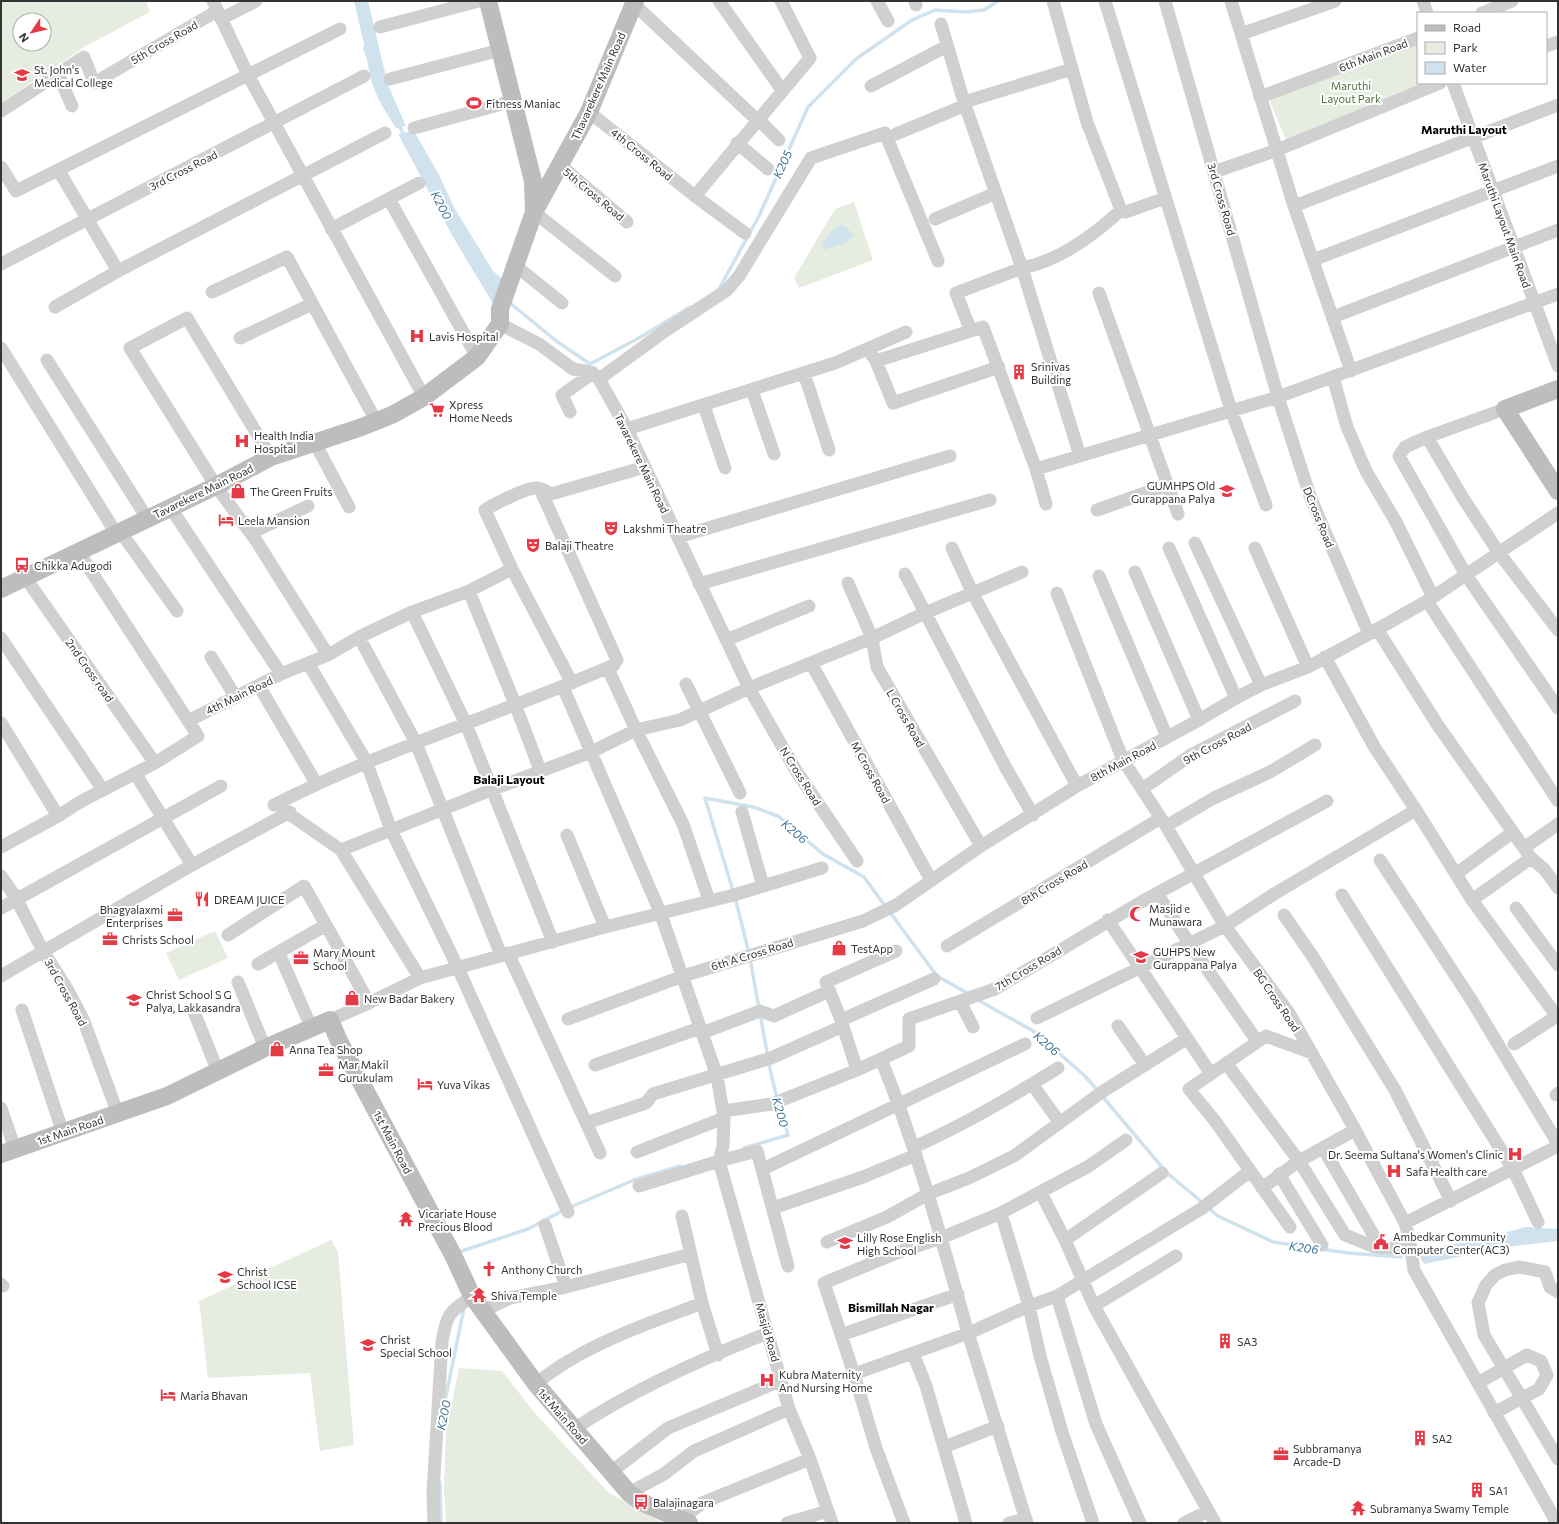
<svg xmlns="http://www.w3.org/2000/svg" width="1559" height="1524" viewBox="0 0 1559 1524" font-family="Commissioner,sans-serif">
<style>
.green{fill:#e6ecdf;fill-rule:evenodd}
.water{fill:#cfe2ee}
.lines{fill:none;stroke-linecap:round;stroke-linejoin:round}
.stream{stroke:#cfe2ee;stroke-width:3.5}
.street{stroke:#d0d0d0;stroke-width:13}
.secondary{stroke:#bdbdbd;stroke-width:18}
.labels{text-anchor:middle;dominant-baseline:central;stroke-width:4;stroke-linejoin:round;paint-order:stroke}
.street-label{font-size:11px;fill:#333;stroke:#fff}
.poi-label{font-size:11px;fill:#333;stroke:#fff;text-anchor:start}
.park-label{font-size:11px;fill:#56703f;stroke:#fff}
.neighbourhood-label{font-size:12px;font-weight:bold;fill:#000;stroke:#fff}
.water-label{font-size:12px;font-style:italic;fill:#3f7597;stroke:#fff}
</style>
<rect width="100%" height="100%" fill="#fff"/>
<path class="green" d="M1,1H146L150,12L86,46L1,103ZM20,20H44V44H20Z
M1418,41V83H1433L1286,140L1269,99Z
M854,202L873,260L799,288L794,278L835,209Z
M215,931L228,958L179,980L166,953Z
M331,1240L338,1252L354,1445L320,1451L310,1373L208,1378L199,1301Z
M459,1368L502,1371L533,1411L609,1493L663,1523H446L444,1487L446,1431Z"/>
<path class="water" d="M354,1H368L388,85L406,126L396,128C387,114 377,99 372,83C368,71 369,60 363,49L364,44Z
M414,131L438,173L455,209L493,271L505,281L495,307L453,237L398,134Z
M839,225H843L854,235L844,244L823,250L822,244L833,230Z
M1525,1227L1558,1229V1241L1506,1247L1424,1264L1416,1250L1481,1240Z"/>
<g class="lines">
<path class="stream" d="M398,123L405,137
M719,289L759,216L808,107L856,59L912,20L935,10L966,12L984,10L998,1
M509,302L555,340L590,364L639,338L690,307
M889,911L937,976L969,994
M749,953L736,901L705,798L753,807L778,816L823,854L864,877L885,906
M750,959L759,1008
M976,999L1035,1032L1085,1076L1098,1091
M760,1014L771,1074L777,1098
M1102,1096L1167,1173L1203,1203
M744,1148L788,1135L779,1104
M1207,1207L1218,1216L1273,1242L1348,1253L1401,1257
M462,1251L528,1229L566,1209L634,1180L680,1166
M444,1406L464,1308
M440,1482L441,1523"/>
<path class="street" d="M213,1L248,75L424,397
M719,1L782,90
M877,1L888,21
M915,1L916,5
M1053,1L1087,122L1121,210L1126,212L1165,198
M1105,1L1231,410L1266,505
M1165,1L1278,397L1311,499L1369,634
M1231,1L1294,206L1351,371
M1423,1L1427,13
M634,4L757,120
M1482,13L1512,1
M221,19L256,1
M941,24L964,102L1072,69
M380,27L479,1
M1241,34L1335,1
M1546,46L1558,42
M58,74L72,106
M390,79L500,50
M1453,83L1558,366
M871,86L947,46
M1260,97L1418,38
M964,102L1022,268C1059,261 1094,235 1121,210
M1,111L84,57L94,83L217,11
M589,112L695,196L745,233
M758,119L779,140
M414,128L513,101
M896,134L966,105
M737,143L768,169
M561,166L627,222
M1,167L16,191L340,29
M1214,172L1277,150L1440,83
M695,196L810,58L781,1
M389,199L477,357
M1294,206L1558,105
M534,212L615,276
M935,219L996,193
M331,229L419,183
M1313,260L1558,166
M1,264L364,76
M516,266L562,303
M118,271L385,133
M212,292L287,257L376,421
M1099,293L1178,514
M55,307L118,271L59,171
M1333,317L1558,230
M500,324L539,344L573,369L591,372L599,379L627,429L749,688L795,769L857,861
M971,331L956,293L1022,268L1080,456
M240,338L312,304
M1,348L116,533
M871,354L876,361L893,403L999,367
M47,360L147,518
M876,361L983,327L1036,469L1046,504
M804,373L829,450
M1333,377L1347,427L1366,471L1396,522L1433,597
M599,379L665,331L727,290L739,276L811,158L885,133L938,261
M752,390L774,454
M704,406L725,468
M1505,409L1427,437L1405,447L1399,456L1466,575L1558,708
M570,412L562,395L593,373
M627,429L835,363L906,332
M1427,437L1463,498L1499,553L1558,630
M315,443L349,507
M271,457L187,318L130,348L216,486L257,542L328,655
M1036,469L1278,397L1558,294
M540,489L617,660L609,671L636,730L683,824L709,900
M170,507L281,674
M1097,510L1168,485
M120,531L177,611
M251,533L308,506
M678,537L950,456
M1195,543L1261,685
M952,548L973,594L1077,786
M1169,548L1236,698
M1255,548L1308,667
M1135,572L1199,720
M905,574L1006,768L1033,815
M1099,576L1167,737
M25,577L155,763
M848,583L872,638L877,667L981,846
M699,584L990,500
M469,591L515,704L540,770
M1057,593L1123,760L1166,826L1225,926L1289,1013L1353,1126L1405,1223L1409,1237L1414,1270L1557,1523
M1427,601L1558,801
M412,612L466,724L553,942
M1377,629L1437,724L1531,858L1544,869L1558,888
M359,637L416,743L501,955
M1,638L103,790
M726,640L809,606
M211,657L235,696
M1325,657L1375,748L1416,810L1472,900L1558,1018
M308,663L366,761L391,830L458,968L568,1212
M811,663L931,880
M572,683L512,569L485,510C494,504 526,488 536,488C542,488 546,491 551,494L645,467
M686,684L740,793
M259,686L316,783
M563,687L660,912L717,1076L724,1118L723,1146L719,1161L639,1186
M188,721L281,674L328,655L359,637L412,612L469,591L512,569
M1,723L58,816
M135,773L192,865
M1142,789L1191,755L1295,701
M274,805C384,749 501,714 614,665
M282,809L341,850L420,978
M742,812L763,886
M1166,826L1214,798L1270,772L1315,745
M567,835L605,927
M1,847L58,816L80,802L155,763L198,736L78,551
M1524,848L1558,824
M341,850L491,790L591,752L636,730L680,720L749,688L872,638L925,613L1022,572
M1380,860L1472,1001L1558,1144
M1456,874L1513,832
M1,876L16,898L43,951L66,987L83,1019L118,1114
M1157,893L1189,943L1257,1041
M1342,895L1513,1169L1538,1222
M1472,900L1531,858
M1,908L221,786
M1516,908L1558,965
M1284,915L1313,957L1395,1090L1451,1201
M1108,920L1211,1074
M228,935L304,886L326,925
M947,946L1161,818
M279,953L312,1029
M508,953L600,1153
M258,964L326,925L369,1003
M1,976L192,865L290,812
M238,982L265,1048
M960,1001L973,1027
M193,1009L218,1072
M22,1010L63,1133
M1037,1018L1225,926L1274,894L1416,810
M568,1019L683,976L863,921L896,905L981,846L1077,786L1199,720L1236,698L1261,685L1308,667L1369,634L1427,601L1558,513
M330,1020L369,1003L420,978L605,927L734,895L822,868
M841,1020L934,979
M1118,1026L1145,1065
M702,1033L760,1011L774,1016L829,991
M1514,1044L1557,1016
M881,1059C917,1148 942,1241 968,1333C987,1396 1008,1460 1027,1523
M1226,1063L1299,1161L1345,1235L1375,1247L1404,1249
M595,1065L700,1028
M857,1070L909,1046V1019L995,989L1141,902L1327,801
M1032,1084L1060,1123
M1556,1095L1558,1093
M1,1108L15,1149
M723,1111L772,1104L857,1070L841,1020L826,982L896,951
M586,1123L646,1103L653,1094L771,1058L843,1026
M914,1147C964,1125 1011,1097 1058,1068
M1323,1148L1381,1248
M637,1152L724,1118
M763,1169L1025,1044
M1279,1174L1322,1245
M1262,1188L1299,1161L1355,1130
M1041,1193L1065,1240L1094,1306L1215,1523
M773,1208L863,1177L916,1155
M1001,1213L1029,1306L1040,1356L1062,1432L1093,1523
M682,1216L702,1303L718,1355
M1405,1223L1558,1146
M545,1225L566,1287
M1290,1227L1215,1121L1189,1089L1266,1036L1312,1053
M1065,1240L1162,1173
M827,1242L887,1217L928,1194L969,1178L1014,1156L1102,1092L1186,1039
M788,1266L757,1151L719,1161L789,1409L810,1459L832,1523
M1,1284L3,1286
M1558,1292L1550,1287L1545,1272L1519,1267L1505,1270L1495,1275L1486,1285L1478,1303L1484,1335L1558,1459
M1057,1296L1096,1424L1140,1523
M1094,1306L1176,1256
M483,1311L510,1298L566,1287L691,1254
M841,1335L958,1294
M913,1353L926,1386L966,1523
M854,1374L969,1333L1029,1306L1057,1296L1201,1209L1250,1171
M1478,1383L1527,1355L1541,1361L1547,1375L1539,1389L1494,1413
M536,1384C571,1354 622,1333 665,1317C678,1312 690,1308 702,1303
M574,1429C634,1389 701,1359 768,1333
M944,1447L998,1426
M611,1472L668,1428L782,1380
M629,1493L664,1474L694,1451L789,1409
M682,1519L702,1503L810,1459
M434,1523L433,1493L442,1342C447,1313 449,1313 472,1296
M787,1523L828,1511
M904,1523L876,1448L854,1374L824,1283L899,1252L941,1238L1001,1213L1089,1166L1126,1140
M1009,1523L1026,1519
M1184,1523L1208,1511"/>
<path class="secondary" d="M488,1L533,181L534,212
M1558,389L1505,409L1558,491
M1,589L216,486L271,457L359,428L392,415L424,397L477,357L500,324V309L534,212L589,112L635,1
M1,1154L167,1096L265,1048L330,1020L339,1041L453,1255L472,1296L536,1384L629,1493L641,1502L689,1523"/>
</g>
<defs>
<g id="university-bare" transform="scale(1.2)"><path d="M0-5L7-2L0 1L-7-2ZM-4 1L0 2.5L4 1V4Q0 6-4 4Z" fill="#e63946" stroke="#fff" stroke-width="2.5" paint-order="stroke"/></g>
<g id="stadium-bare" transform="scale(1.2)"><path d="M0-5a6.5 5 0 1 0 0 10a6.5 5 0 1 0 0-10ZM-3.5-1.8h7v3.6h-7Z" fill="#e63946" stroke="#fff" stroke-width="2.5" paint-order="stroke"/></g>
<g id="hospital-bare" transform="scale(1.2)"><path d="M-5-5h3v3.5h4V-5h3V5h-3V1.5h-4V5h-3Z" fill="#e63946" stroke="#fff" stroke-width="2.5" paint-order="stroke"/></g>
<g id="building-bare" transform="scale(1.2)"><path d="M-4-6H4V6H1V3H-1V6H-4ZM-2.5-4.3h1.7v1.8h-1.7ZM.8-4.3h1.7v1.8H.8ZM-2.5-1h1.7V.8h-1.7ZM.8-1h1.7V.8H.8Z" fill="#e63946" stroke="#fff" stroke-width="2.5" paint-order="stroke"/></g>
<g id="supermarket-bare" transform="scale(1.2)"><path d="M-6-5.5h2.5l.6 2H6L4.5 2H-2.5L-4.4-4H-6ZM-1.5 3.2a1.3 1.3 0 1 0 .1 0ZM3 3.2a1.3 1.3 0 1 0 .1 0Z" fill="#e63946" stroke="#fff" stroke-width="2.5" paint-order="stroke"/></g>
<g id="shop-bare" transform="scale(1.2)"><path d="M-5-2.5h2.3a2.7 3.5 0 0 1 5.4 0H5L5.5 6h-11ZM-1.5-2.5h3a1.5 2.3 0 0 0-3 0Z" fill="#e63946" stroke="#fff" stroke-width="2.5" paint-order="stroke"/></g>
<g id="school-bare" transform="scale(1.2)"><path d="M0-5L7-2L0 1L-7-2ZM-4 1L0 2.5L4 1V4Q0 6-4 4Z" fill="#e63946" stroke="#fff" stroke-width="2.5" paint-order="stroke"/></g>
<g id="hotel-bare" transform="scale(1.2)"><path d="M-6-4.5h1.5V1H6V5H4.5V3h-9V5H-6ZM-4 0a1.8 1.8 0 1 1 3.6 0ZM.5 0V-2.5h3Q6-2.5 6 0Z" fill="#e63946" stroke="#fff" stroke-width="2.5" paint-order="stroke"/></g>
<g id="theatre-bare" transform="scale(1.2)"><path d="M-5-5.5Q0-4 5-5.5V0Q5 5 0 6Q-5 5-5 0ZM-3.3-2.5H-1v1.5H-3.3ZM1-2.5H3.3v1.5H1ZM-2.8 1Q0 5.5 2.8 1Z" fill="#e63946" stroke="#fff" stroke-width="2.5" paint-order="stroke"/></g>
<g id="bus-bare" transform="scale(1.2)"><path d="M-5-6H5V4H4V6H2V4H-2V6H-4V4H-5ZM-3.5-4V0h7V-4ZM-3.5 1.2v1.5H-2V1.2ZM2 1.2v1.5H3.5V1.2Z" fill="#e63946" stroke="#fff" stroke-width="2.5" paint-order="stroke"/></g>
<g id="restaurant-bare" transform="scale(1.2)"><path d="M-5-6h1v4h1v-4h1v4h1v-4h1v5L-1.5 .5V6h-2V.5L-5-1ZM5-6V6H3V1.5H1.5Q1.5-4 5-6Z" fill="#e63946" stroke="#fff" stroke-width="2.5" paint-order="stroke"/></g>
<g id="mosque-bare" transform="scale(1.2)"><path d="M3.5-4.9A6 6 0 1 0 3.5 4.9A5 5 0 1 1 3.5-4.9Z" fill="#e63946" stroke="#fff" stroke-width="2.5" paint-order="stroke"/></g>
<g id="office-bare" transform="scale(1.2)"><path d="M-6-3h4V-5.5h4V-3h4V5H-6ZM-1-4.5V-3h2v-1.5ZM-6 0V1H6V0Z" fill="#e63946" stroke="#fff" stroke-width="2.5" paint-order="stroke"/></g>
<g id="temple-bare" transform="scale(1.2)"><path d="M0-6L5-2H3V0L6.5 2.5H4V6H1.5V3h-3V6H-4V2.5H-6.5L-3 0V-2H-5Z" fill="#e63946" stroke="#fff" stroke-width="2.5" paint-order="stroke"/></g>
<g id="civic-bare" transform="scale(1.2)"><path d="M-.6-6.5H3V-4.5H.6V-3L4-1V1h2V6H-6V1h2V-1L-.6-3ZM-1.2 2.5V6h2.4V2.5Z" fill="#e63946" stroke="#fff" stroke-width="2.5" paint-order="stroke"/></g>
<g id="church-bare" transform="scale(1.2)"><path d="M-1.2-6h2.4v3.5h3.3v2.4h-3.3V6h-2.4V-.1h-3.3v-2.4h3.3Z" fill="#e63946" stroke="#fff" stroke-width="2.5" paint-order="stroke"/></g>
</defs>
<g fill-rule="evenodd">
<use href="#university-bare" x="22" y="75"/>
<use href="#stadium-bare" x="474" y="103"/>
<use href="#hospital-bare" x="417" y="336"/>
<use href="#building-bare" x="1019" y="372"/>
<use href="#supermarket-bare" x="437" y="410"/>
<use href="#hospital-bare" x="242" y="441"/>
<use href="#shop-bare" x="238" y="491"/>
<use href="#school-bare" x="1227" y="491"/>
<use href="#hotel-bare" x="226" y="520"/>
<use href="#theatre-bare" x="611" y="528"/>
<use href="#theatre-bare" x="533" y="545"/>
<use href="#bus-bare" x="22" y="565"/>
<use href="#restaurant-bare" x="202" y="899"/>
<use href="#mosque-bare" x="1137" y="914"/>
<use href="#office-bare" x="175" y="915"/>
<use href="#office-bare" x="110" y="939"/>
<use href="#shop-bare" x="839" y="948"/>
<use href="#school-bare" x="1141" y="957"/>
<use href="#office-bare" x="301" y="958"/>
<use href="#shop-bare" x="352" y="998"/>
<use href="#school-bare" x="134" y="1000"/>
<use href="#shop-bare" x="277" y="1049"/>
<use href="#office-bare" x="326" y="1070"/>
<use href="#hotel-bare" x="425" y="1084"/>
<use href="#hospital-bare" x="1515" y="1154"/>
<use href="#hospital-bare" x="1394" y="1171"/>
<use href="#temple-bare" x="406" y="1219"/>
<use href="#civic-bare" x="1381" y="1242"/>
<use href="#school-bare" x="845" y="1243"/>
<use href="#church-bare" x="489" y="1269"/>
<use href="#school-bare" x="225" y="1277"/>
<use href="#temple-bare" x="479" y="1295"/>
<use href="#building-bare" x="1225" y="1341"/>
<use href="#school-bare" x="368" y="1345"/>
<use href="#hospital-bare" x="767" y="1380"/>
<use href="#hotel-bare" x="168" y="1395"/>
<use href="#building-bare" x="1420" y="1438"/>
<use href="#office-bare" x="1281" y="1454"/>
<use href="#building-bare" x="1477" y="1490"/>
<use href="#bus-bare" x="641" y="1502"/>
<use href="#temple-bare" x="1358" y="1508"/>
</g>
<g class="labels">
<g class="street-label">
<text transform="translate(164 42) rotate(-30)">5th Cross Road</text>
<text transform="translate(1373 55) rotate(-21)">6th Main Road</text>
<text transform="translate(598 86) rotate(-66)">Thavarekere Main Road</text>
<text transform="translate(642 154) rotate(39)">4th Cross Road</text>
<text transform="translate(183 170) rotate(-27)">3rd Cross Road</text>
<text transform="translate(594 194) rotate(40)">5th Cross Road</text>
<text transform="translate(1222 199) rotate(74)">3rd Cross Road</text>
<text transform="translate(1505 225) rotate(70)">Maruthi Layout Main Road</text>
<text transform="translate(642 463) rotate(64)">Tavarekere Main Road</text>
<text transform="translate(203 491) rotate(-26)">Tavarekere Main Road</text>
<text transform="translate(1319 517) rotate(68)">DCross Road</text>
<text transform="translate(90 670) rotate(55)">2nd Cross road</text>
<text transform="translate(239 695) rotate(-26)">4th Main Road</text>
<text transform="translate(906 718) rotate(60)">L Cross Road</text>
<text transform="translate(1217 743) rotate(-28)">9th Cross Road</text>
<text transform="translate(1123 761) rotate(-28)">8th Main Road</text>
<text transform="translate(871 772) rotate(61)">M Cross Road</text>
<text transform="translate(801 776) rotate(58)">N Cross Road</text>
<text transform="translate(1054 882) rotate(-31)">8th Cross Road</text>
<text transform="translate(752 954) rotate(-17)">6th A Cross Road</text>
<text transform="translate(1028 968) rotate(-31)">7th Cross Road</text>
<text transform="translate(66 992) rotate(61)">3rd Cross Road</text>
<text transform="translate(1277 1000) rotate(56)">BG Cross Road</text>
<text transform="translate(70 1130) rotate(-19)">1st Main Road</text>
<text transform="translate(393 1142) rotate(62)">1st Main Road</text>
<text transform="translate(768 1332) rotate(74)">Masjid Road</text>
<text transform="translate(563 1416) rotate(49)">1st Main Road</text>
</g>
<g class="poi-label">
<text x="34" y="69">St. John's<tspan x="34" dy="13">Medical College</tspan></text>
<text x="486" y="103">Fitness Maniac</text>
<text x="429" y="336">Lavis Hospital</text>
<text x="1031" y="366">Srinivas<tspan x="1031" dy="13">Building</tspan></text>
<text x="449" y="404">Xpress<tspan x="449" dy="13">Home Needs</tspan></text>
<text x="254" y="435">Health India<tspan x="254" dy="13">Hospital</tspan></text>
<text x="1215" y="485" text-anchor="end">GUMHPS Old<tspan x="1215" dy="13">Gurappana Palya</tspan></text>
<text x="250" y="491">The Green Fruits</text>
<text x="238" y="520">Leela Mansion</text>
<text x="623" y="528">Lakshmi Theatre</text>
<text x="545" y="545">Balaji Theatre</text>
<text x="34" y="565">Chikka Adugodi</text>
<text x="214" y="899">DREAM JUICE</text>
<text x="1149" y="908">Masjid e<tspan x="1149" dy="13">Munawara</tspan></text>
<text x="163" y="909" text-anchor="end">Bhagyalaxmi<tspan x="163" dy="13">Enterprises</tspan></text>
<text x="122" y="939">Christs School</text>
<text x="851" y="948">TestApp</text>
<text x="1153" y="951">GUHPS New<tspan x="1153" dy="13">Gurappana Palya</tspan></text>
<text x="313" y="952">Mary Mount<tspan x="313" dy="13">School</tspan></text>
<text x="146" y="994">Christ School S G<tspan x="146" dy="13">Palya, Lakkasandra</tspan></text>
<text x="364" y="998">New Badar Bakery</text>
<text x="289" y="1049">Anna Tea Shop</text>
<text x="338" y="1064">Mar Makil<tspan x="338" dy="13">Gurukulam</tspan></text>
<text x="437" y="1084">Yuva Vikas</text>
<text x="1503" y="1154" text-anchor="end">Dr. Seema Sultana's Women's Clinic</text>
<text x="1406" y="1171">Safa Health care</text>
<text x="418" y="1213">Vicariate House<tspan x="418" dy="13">Precious Blood</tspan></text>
<text x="1393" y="1236">Ambedkar Community<tspan x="1393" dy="13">Computer Center(AC3)</tspan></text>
<text x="857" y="1237">Lilly Rose English<tspan x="857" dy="13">High School</tspan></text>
<text x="501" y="1269">Anthony Church</text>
<text x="237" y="1271">Christ<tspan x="237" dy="13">School ICSE</tspan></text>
<text x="491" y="1295">Shiva Temple</text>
<text x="380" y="1339">Christ<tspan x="380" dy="13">Special School</tspan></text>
<text x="1237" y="1341">SA3</text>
<text x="779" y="1374">Kubra Maternity<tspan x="779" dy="13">And Nursing Home</tspan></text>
<text x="180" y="1395">Maria Bhavan</text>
<text x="1432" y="1438">SA2</text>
<text x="1293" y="1448">Subbramanya<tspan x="1293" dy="13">Arcade-D</tspan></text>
<text x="1489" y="1490">SA1</text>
<text x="653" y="1502">Balajinagara</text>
<text x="1370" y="1508">Subramanya Swamy Temple</text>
</g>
<g class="park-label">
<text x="1351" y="85">Maruthi<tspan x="1351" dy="13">Layout Park</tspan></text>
</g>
<g class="neighbourhood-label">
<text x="1464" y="129">Maruthi Layout</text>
<text x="509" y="779">Balaji Layout</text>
<text x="891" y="1307">Bismillah Nagar</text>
</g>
<g class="water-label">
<text transform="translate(782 164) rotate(-66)">K205</text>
<text transform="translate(442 205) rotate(62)">K200</text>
<text transform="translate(795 831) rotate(40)">K206</text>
<text transform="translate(1047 1043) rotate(40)">K206</text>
<text transform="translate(781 1112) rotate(74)">K200</text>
<text transform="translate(1304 1247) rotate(8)">K206</text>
<text transform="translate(443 1415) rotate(-79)">K200</text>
</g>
</g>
<rect width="1559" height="1524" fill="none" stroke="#333333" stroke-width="4"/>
<rect x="1417" y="12" width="130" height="72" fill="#ffffff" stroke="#adadad"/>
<rect x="1425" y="25" width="20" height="6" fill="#bdbdbd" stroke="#adadad"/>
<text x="1453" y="32" font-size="12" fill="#333333">Road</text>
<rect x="1425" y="42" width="20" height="12" fill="#e6ecdf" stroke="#adadad"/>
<text x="1453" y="52" font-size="12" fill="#333333">Park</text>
<rect x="1425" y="62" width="20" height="12" fill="#cfe2ee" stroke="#adadad"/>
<text x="1453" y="72" font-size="12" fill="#333333">Water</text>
<g transform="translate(32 32) rotate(235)"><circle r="19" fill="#ffffff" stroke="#adadad"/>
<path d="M0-3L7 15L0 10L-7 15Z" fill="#e63946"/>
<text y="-6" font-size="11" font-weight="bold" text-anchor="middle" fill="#333333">N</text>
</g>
</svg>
